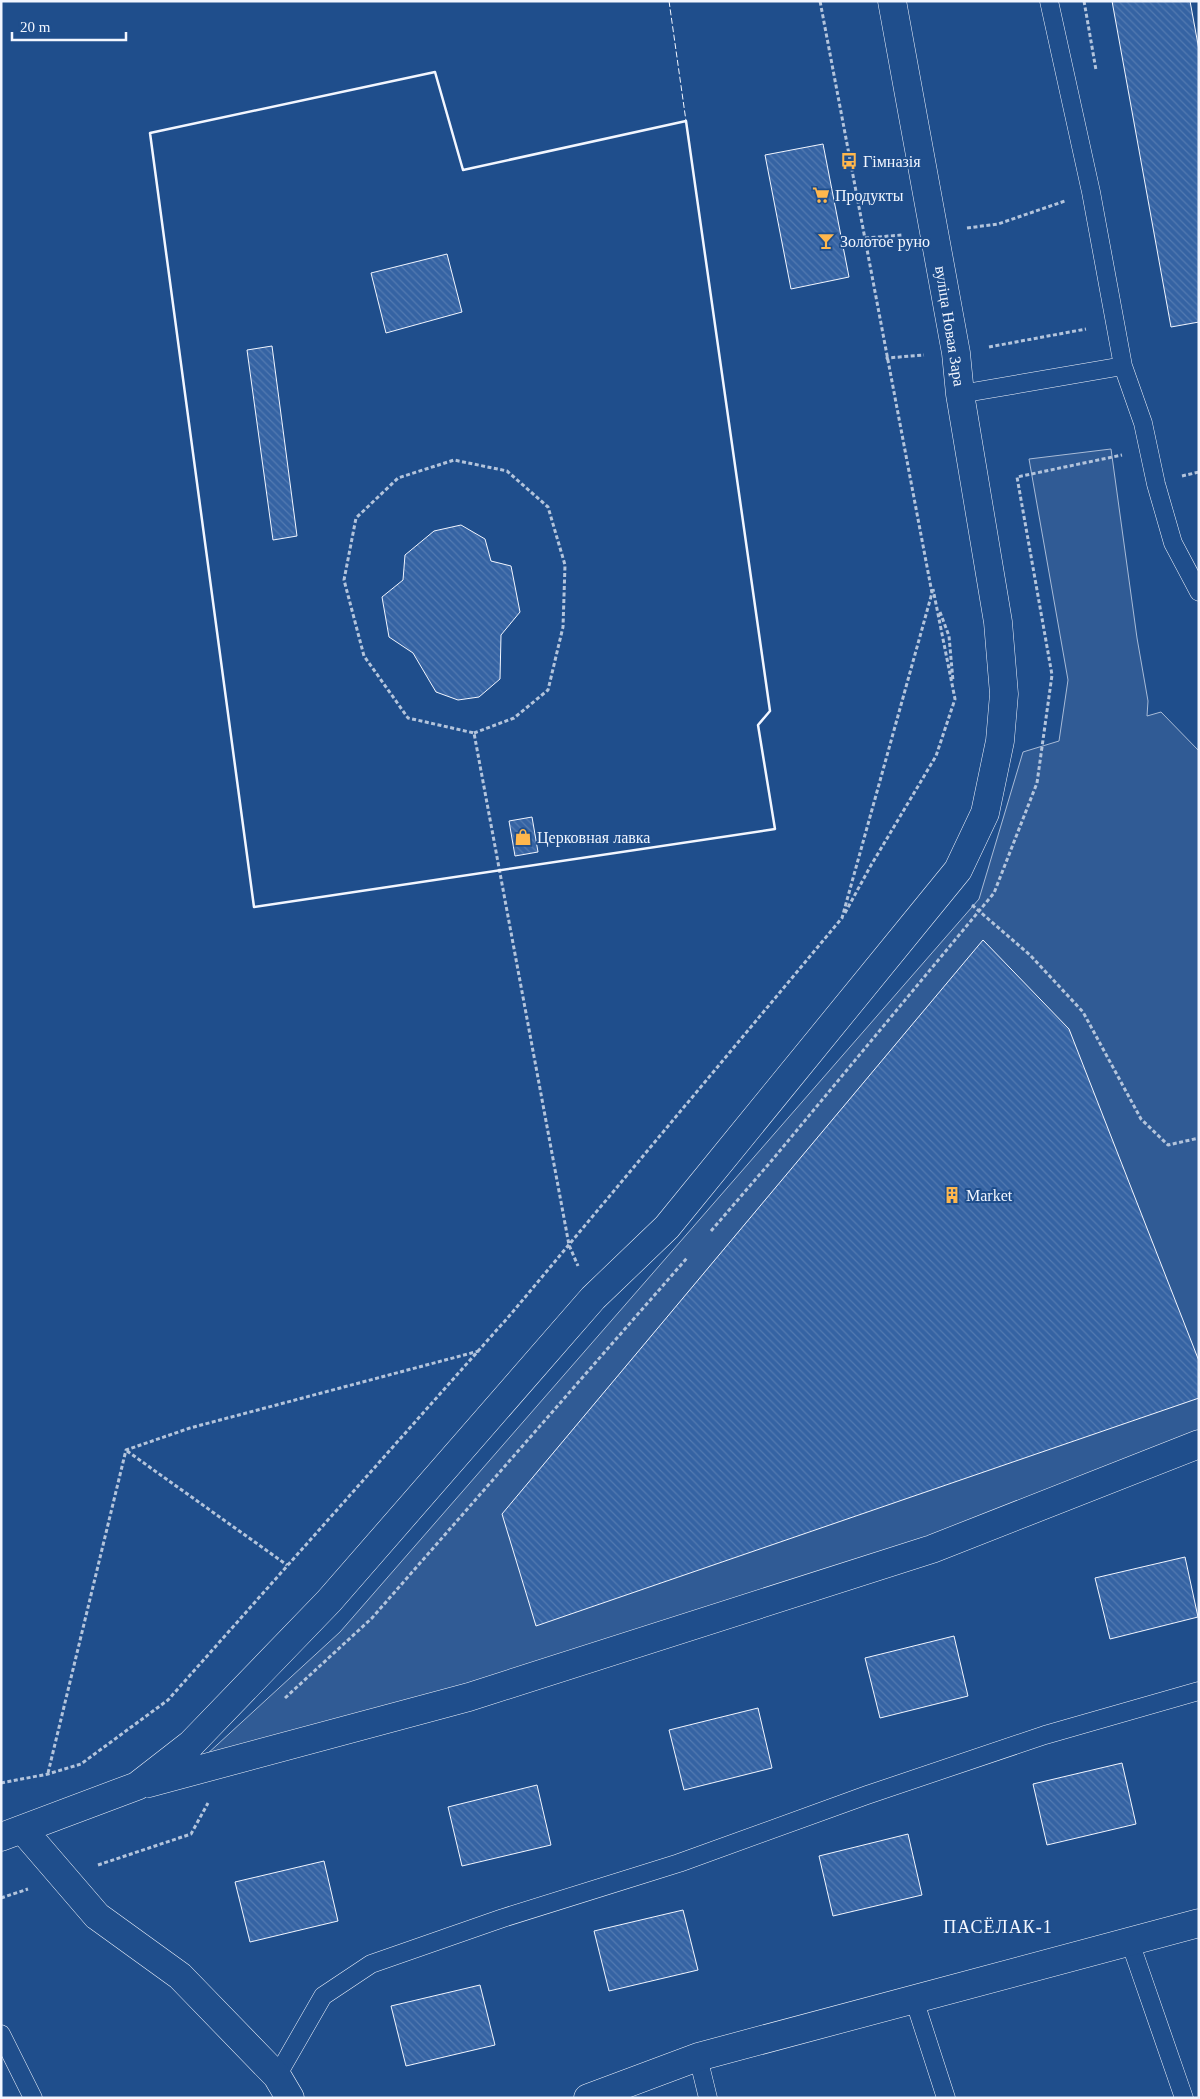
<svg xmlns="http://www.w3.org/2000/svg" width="1200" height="2099" viewBox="0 0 1200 2099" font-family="Georgia,serif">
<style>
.built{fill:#305b95;stroke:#a8bbd7}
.building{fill:url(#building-back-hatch);stroke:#f2f6ff}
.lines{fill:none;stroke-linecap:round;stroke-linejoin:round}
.lane-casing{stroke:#f2f6ff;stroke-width:19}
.street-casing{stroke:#f2f6ff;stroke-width:29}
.path{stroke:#b3c4dc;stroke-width:3;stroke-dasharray:4 2.5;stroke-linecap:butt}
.lane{stroke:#1f4e8c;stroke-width:18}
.street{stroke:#1f4e8c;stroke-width:28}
.fence{stroke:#f2f6ff;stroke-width:1;stroke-dasharray:6 2.5;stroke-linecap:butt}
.wall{stroke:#f2f6ff;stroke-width:2.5}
.labels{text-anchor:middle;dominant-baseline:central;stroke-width:4;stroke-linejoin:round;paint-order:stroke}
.poi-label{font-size:16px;fill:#f2f6ff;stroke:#1f4e8c;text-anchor:start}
.street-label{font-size:16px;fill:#f2f6ff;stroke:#1f4e8c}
.neighbourhood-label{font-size:18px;letter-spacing:1px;fill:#f2f6ff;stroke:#1f4e8c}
</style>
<defs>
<pattern id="building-back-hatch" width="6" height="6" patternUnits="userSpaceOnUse" patternTransform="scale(1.25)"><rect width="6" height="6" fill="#3563a3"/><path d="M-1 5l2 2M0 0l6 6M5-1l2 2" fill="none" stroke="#537ab1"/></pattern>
</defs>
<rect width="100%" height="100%" fill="#1f4e8c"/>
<path class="built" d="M1111,449L1137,638L1148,701L1147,716L1161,712L1199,751V1442L930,1541L468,1691L193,1767L340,1632L979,899L1023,752L1059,741L1068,680L1029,459Z"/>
<path class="building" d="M1112,1H1190L1199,50V322L1171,327Z
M823,144L849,277L791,289L765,155Z
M447,254L462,312L386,333L371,273Z
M272,346L297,536L273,540L247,350Z
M461,525L485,539L491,561L511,566L520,612L501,635L500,679L479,697L458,700L436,692L413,653L389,637L382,597L403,580L405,555L434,531Z
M532,817L538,852L515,856L509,821Z
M983,940L1069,1029L1199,1361V1398L536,1626L502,1514Z
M1185,1557L1198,1617L1110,1639L1095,1578Z
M954,1636L968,1696L880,1718L865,1658Z
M758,1708L772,1768L684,1790L669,1730Z
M1122,1763L1136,1824L1047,1845L1033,1784Z
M537,1785L551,1845L462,1866L448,1807Z
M908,1834L922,1895L833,1916L819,1856Z
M324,1861L338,1921L250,1942L235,1882Z
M683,1910L698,1970L609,1991L594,1931Z
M480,1985L495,2045L406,2066L391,2006Z"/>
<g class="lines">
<g class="lane-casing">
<path id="lane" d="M1123,366L1143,423L1156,484L1173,543L1199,592
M960,394L1123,366L1091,192L1049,1
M1130,1942L1184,2098
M914,1999L946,2098
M1,2034L33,2098
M698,2057L708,2098
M277,2076L323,1996L371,1964L503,1918L679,1863L867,1795L1045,1735L1199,1691"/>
</g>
<g class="street-casing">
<path id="street" d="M149,1783L469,1697L932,1549L1199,1444
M23,1830L97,1916L180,1976L277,2076L290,2098
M1,1837L137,1786L191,1744L329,1601L593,1298L667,1227L958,870L985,813L1000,741L1004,694L998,622L960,394L956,353L892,1
M588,2098L698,2057L1199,1923"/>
</g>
<path class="path" d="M1084,1L1096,70
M967,228L998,224L1065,201
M865,238L902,235
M989,347L1086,329
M888,360L887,358L924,355
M1182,476L1199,472
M940,612L949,636L953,681
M474,733L514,718L548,690L563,627L565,565L548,507L507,471L454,460L398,478L356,518L344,580L364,656L408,718L474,733L569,1245L578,1266
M972,905L1030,955L1083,1012L1141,1119L1168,1145L1199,1138
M845,913L870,867L936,756L955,699L933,589
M711,1231L773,1159L994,893L1037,783L1052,675L1017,477L1122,455
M127,1451L287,1565
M285,1698L372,1618L687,1258
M48,1773L126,1450L190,1428L479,1351
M1,1783L48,1774L81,1764L168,1700L511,1314L842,918L932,593L820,1
M98,1865L191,1834L208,1803
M1,1898L28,1889"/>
<use href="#lane" class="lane"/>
<use href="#street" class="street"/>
<path class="fence" d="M669,1L686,121"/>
<path class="wall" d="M435,72L463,170L686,121L770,711L758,725L775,829L254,907L150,133Z"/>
</g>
<defs>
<g id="bus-bare" transform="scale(1.35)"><path d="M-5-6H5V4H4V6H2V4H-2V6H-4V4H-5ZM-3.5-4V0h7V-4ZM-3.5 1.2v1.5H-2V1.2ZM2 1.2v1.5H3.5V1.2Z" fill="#ffb74d" stroke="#1f4e8c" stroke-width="2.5" paint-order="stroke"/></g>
<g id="supermarket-bare" transform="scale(1.35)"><path d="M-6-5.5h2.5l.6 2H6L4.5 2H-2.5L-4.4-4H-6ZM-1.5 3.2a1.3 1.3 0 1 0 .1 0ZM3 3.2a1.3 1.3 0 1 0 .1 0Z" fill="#ffb74d" stroke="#1f4e8c" stroke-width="2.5" paint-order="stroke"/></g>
<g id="bar-bare" transform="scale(1.35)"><path d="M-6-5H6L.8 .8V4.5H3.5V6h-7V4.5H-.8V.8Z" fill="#ffb74d" stroke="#1f4e8c" stroke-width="2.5" paint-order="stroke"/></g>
<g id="shop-bare" transform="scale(1.35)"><path d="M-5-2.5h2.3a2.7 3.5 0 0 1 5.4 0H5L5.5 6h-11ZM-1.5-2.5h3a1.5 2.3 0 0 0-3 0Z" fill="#ffb74d" stroke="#1f4e8c" stroke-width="2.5" paint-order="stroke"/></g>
<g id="building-bare" transform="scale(1.35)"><path d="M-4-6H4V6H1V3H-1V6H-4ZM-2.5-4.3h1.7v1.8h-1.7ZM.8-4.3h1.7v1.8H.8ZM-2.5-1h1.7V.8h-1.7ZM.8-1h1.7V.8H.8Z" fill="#ffb74d" stroke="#1f4e8c" stroke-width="2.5" paint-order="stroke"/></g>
</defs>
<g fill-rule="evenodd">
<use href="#bus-bare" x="849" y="161"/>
<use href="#supermarket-bare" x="821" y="195"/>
<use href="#bar-bare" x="826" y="241"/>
<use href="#shop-bare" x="523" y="837"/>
<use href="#building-bare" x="952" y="1195"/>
</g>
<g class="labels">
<g class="poi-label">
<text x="863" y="161">Гімназія</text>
<text x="835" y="195">Продукты</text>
<text x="840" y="241">Золотое руно</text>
<text x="537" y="837">Церковная лавка</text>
<text x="966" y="1195">Market</text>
</g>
<g class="street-label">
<text transform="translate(950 326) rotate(81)">вуліца Новая Зара</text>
</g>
<g class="neighbourhood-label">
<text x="998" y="1927">ПАСЁЛАК-1</text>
</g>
</g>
<rect width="1200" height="2099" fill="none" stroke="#f2f6ff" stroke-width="5"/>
<path d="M12 32v8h114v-8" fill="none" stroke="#f2f6ff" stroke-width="2.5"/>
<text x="20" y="32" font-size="15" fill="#f2f6ff" stroke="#1f4e8c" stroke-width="4" paint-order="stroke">20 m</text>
</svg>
